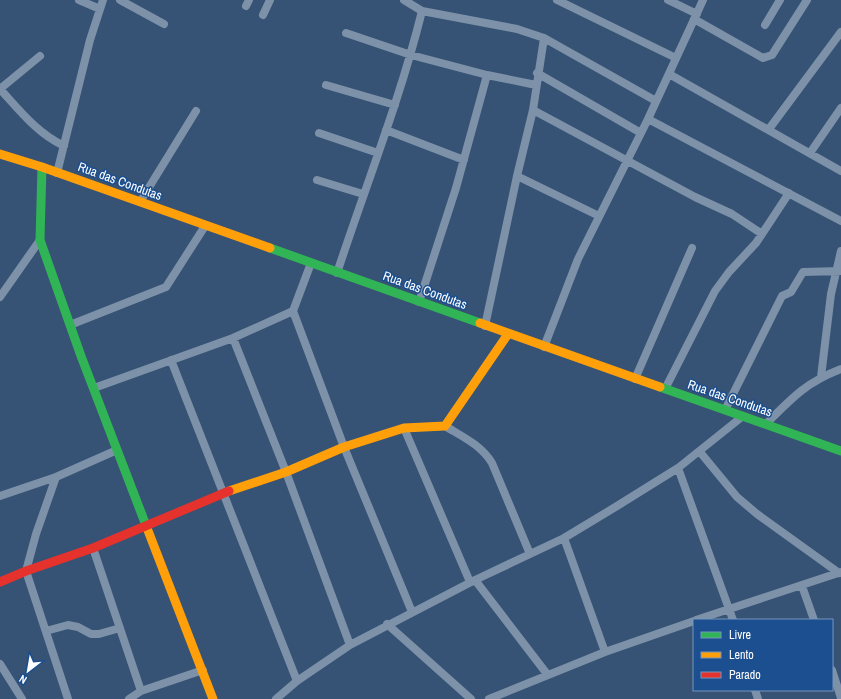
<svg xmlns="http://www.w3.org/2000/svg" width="841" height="699" viewBox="0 0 841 699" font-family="'Archivo Narrow',sans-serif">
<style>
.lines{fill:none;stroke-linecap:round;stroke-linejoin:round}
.street{stroke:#7d92a8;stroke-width:8}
.fast{stroke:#30b455;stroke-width:9}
.slow{stroke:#ff9f0a;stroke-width:9}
.jam{stroke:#e5322d;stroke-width:9}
.labels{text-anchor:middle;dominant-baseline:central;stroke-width:3;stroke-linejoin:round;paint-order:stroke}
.street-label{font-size:13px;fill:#fff;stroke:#1b4f8f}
</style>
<rect width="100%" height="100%" fill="#365274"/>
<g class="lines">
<path class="street" d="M79,0L100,9
M120,0L164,24
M404,0L422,11L517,29L544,38L656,101
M557,0L676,58
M668,0L697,14
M246,6L249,0
M263,15L270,0
M694,19L763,58L772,55L807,0
M765,25L780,0
M346,33L411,55L487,75L536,85
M40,56L0,89C20,111 37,133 64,146
M537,73L641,133
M669,74L841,171
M326,85L395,105
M533,110L695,197L732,214L762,234
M648,119L841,221
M769,129L841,32
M386,130L464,160
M319,133L378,153
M810,153L841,108
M57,173L90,40L103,0
M517,176L599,216
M317,180L363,194
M140,202L196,111
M337,273C366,185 400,100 422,11
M0,297L40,240
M419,302L456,188L487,75
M293,311L344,447L412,612
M70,325L166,287L205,226
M485,326L517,176L533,110L544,38
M233,338L286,472L350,645
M544,347L578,259L648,119L703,0
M171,360L297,681
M821,377L831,294L841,251
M635,379L692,248
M94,388L233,338L293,311L311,263
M665,389L715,291L729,272L756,243L789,193
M725,410L782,296L791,292L803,272L841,271
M766,424C792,398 805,383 841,369
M445,426C463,437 481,445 492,463L530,554
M404,428L470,582
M700,452L737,497L757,514L839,573
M678,468L733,620
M56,477L36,534L26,571L68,699
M0,496L56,477L117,450
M564,538L605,652
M93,548L141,691
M475,580L547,674
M802,586L814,620
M696,620L841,572
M387,624L471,699
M46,631L68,625L78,627L91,634H99L120,628
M0,664L22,699
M832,670L841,698
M755,690L758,699
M129,699L141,691L203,670
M276,699L297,681L350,645L475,580L564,538L617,506L678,468L743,416
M489,699L605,652L694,621"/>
<path class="fast" d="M42,167L40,240L81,356L147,528
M270,248L480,323
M660,387L841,451"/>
<path class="slow" d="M0,154L42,167L270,248
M480,323L660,387
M229,491L286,472L344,447L404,428L445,426L508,334
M147,528L213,699"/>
<path class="jam" d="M0,582L26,571L93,548L229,491"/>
</g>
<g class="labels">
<g class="street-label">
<text transform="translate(120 181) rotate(20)">Rua das Condutas</text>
<text transform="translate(425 290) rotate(20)">Rua das Condutas</text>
<text transform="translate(730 398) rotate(19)">Rua das Condutas</text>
</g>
</g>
<rect x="693" y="619" width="140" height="72" fill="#1b4f8f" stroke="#7695bc"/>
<rect x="701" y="632" width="20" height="6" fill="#30b455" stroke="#7695bc"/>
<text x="729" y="639" font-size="12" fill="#ffffff">Livre</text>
<rect x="701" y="652" width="20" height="6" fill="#ff9f0a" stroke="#7695bc"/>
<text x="729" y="659" font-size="12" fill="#ffffff">Lento</text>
<rect x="701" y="672" width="20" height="6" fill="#e5322d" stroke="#7695bc"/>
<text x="729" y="679" font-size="12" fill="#ffffff">Parado</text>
<g transform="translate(28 671) rotate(211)" stroke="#1b4f8f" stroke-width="3" paint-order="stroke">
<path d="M0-3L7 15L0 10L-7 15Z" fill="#ffffff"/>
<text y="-6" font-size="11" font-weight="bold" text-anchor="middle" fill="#ffffff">N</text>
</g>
</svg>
